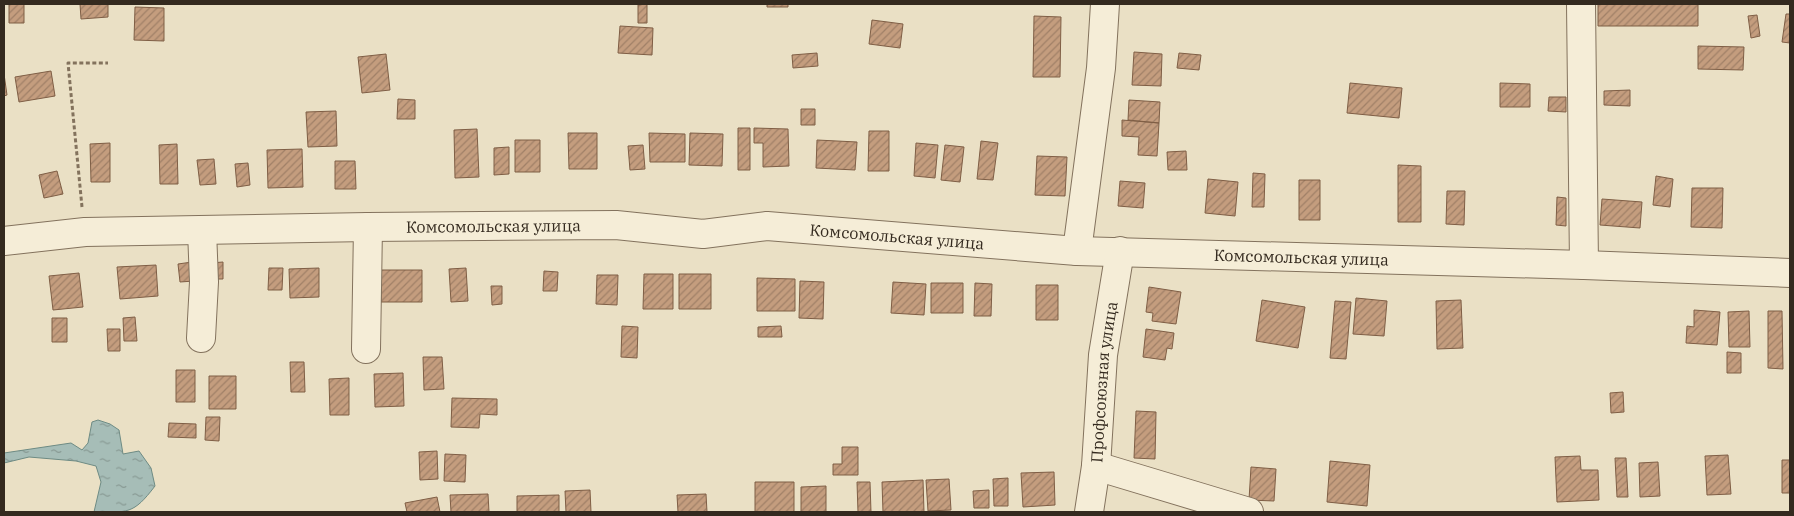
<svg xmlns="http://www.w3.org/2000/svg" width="1794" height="516" viewBox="0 0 1794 516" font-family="'IBM Plex Serif',serif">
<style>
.water{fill:url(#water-ripples);stroke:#6e8b84}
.building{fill:url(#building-hatch);stroke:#7f5e45}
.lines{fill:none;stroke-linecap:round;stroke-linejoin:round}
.minor-casing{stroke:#83725d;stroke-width:30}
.path{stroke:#83725d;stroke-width:3;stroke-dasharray:4 2.5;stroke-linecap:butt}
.minor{stroke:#f5edd7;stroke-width:28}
.labels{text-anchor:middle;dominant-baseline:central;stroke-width:4.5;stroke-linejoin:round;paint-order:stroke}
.street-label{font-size:16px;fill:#342a1f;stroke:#f2ead4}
</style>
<defs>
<pattern id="water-ripples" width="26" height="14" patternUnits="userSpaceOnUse" patternTransform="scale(1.25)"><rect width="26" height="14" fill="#a6bdb7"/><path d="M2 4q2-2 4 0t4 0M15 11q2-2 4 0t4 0" fill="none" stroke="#889a94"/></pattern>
<pattern id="building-hatch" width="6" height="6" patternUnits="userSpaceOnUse" patternTransform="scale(1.25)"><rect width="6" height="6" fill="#c49d7e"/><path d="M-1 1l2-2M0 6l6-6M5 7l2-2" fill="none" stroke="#a08067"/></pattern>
</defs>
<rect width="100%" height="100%" fill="#eae0c5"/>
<path class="water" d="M98,420L110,424L119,430L123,454L139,451L151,468L155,486C133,515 128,512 94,512L101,482L96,466L76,461L29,457L4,463V453L71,443L82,450L88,443L92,422Z"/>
<path class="building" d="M9,4H24V23H9Z
M80,4H108V17L81,19Z
M647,4V23H638V5Z
M767,4H788V7H767Z
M1598,4H1698V26H1598Z
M135,7L164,8V41L134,40Z
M1786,14H1790V43L1782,42Z
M1757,15L1760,36L1751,38L1748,16Z
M1034,16L1061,17L1060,77H1033Z
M872,20L903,24L900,48L869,44Z
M620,26L653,28L652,55L618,53Z
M1698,46L1744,47L1743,70L1698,69Z
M1134,52L1162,54L1161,86L1132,85Z
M817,53L818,66L793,68L792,55Z
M1179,53L1201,55L1199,70L1177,68Z
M386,54L390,90L362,93L358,57Z
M51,71L55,96L19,102L15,77Z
M4,74L7,95L4,96Z
M1350,83L1402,88L1399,118L1347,113Z
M1500,83L1530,84V107H1500Z
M1630,90V106L1604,105V91Z
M1549,97H1566V112L1548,111Z
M398,99L415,100V119H397Z
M1129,100L1160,102L1159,123L1128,120Z
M801,109H815V125H801Z
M336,111L337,146L308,147L306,112Z
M1122,120L1159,123L1157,156L1138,155L1139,137L1122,136Z
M738,128H750V170H738Z
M754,128L788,129L789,166L763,167V143H754Z
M477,129L479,177L455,178L454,130Z
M869,131H889V171H868Z
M568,133H597V169H569Z
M649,133L685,134V162H650Z
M690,133L723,134L722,166L689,165Z
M515,140H540V172H515Z
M817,140L857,142L855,170L816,168Z
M981,141L998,143L993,180L977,179Z
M110,143V182H91L90,144Z
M916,143L938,145L935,178L914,176Z
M177,144L178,184H160L159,145Z
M643,145L645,169L630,170L628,146Z
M945,145L964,147L960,182L941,180Z
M509,147V174L494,175V148Z
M302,149L303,187L268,188L267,150Z
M1186,151L1187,170H1168L1167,152Z
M1037,156L1067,157L1065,196L1035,195Z
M214,159L216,184L200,185L197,160Z
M335,161H355L356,189H335Z
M248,163L250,185L237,187L235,164Z
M1398,165L1421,166V222H1398Z
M57,171L63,194L44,198L39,175Z
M1253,173L1265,174L1264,207H1252Z
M1656,176L1673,179L1670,207L1653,205Z
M1208,179L1238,182L1235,216L1205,213Z
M1299,180H1320V220H1299Z
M1120,181L1145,183L1143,208L1118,206Z
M1692,188H1723L1722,228L1691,227Z
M1447,191H1465L1464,225L1446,224Z
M1557,197L1566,198V226L1556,225Z
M1602,199L1642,202L1640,228L1600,225Z
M192,262L194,281L180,282L178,264Z
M223,262V279H211V263Z
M156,265L158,296L120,299L117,267Z
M269,268H283L282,290H268Z
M319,268V297L290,298L289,269Z
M466,268L468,301L451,302L449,269Z
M381,270H422V302H381Z
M544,271L558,272L557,291H543Z
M79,273L83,307L53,310L49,276Z
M644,274H673V309H643Z
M679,274H711V309H679Z
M597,275H618L617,305L596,304Z
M757,278L795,279V311H757Z
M800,281L824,282L823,319L799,318Z
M893,282L926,284L924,315L891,313Z
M931,283H963V313H931Z
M975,283L992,284L991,316H974Z
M1036,285H1058V320H1036Z
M491,286H502V304L492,305Z
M1149,287L1181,292L1176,324L1152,321L1153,313L1146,312Z
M1356,298L1387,301L1384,336L1353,334Z
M1262,300L1305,307L1298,348L1256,341Z
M1461,300L1463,348L1437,349L1436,301Z
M1335,301L1351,302L1346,359L1330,358Z
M1694,310L1720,312L1717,345L1686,343L1687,326L1694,327Z
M1749,311L1750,347H1729L1728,312Z
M1768,311H1782L1783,369L1768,368Z
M135,317L137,341H124L123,318Z
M52,318H67V342H52Z
M622,326L638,327L637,358L621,357Z
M781,326L782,337H758V327Z
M107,329H120V351H108Z
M1146,329L1174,333L1172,349L1167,348L1165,360L1143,357Z
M1727,352L1741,353V373H1727Z
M423,357H442L444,389L424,390Z
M290,362H304L305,392H291Z
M176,370H195V402H176Z
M403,373L404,406L375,407L374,374Z
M209,376H236V409H209Z
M349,378V415H330L329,379Z
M1623,392L1624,412L1611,413L1610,393Z
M452,398L497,399V415L480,414L479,428L451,427Z
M1136,411L1156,412L1155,459L1134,458Z
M206,417H220L219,441L205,440Z
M169,423L196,424V438L168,437Z
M842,447H858V475H833V464H842Z
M437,451L438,479L420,480L419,452Z
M445,454L466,455L465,482L444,481Z
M1728,455L1731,494L1707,495L1705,456Z
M1580,456L1581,470H1598L1599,500L1557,502L1555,457Z
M1615,458H1626L1628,497H1617Z
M1782,460H1790V493H1782Z
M1330,461L1370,465L1367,506L1327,502Z
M1658,462L1660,496L1640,497L1639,463Z
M1251,467L1276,469L1274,501L1249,500Z
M1054,472L1055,505L1023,507L1021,473Z
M1008,478V506H994L993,479Z
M949,479L951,510L928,511L926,480Z
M923,480L924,512H883L882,482Z
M755,482H794V512H755Z
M857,482H870L871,512H858Z
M826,486V512H801V487Z
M590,490L591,512H566L565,491Z
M989,490V508H974L973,491Z
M488,494L489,512H451L450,495Z
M706,494L707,512H678L677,495Z
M559,495V512H517V496Z
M437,497L440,512H407L405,503Z"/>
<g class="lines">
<g class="minor-casing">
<g id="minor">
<path d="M1581,4L1584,265"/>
<path id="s1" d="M4,241L85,232L368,227L616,225L703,234L767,226L1077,251L1584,265L1790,273"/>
<path d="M1077,251L1101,68L1105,4"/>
<path d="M201,338L204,282L202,230"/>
<path d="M366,349L368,227"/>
<path d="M1096,466L1249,512"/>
<path id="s2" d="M1089,512L1096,466L1103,355L1120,251"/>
</g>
</g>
<path class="path" d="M82,207L68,63H108"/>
<use href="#minor" class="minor"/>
</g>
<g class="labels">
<g class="street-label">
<text stroke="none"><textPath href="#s1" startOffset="490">Комсомольская улица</textPath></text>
<text stroke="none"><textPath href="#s1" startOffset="895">Комсомольская улица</textPath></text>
<text stroke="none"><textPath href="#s1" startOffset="1300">Комсомольская улица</textPath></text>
<text stroke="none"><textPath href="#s2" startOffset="131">Профсоюзная улица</textPath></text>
</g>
</g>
<rect width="1794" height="516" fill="none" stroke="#342a1f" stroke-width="10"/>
</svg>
